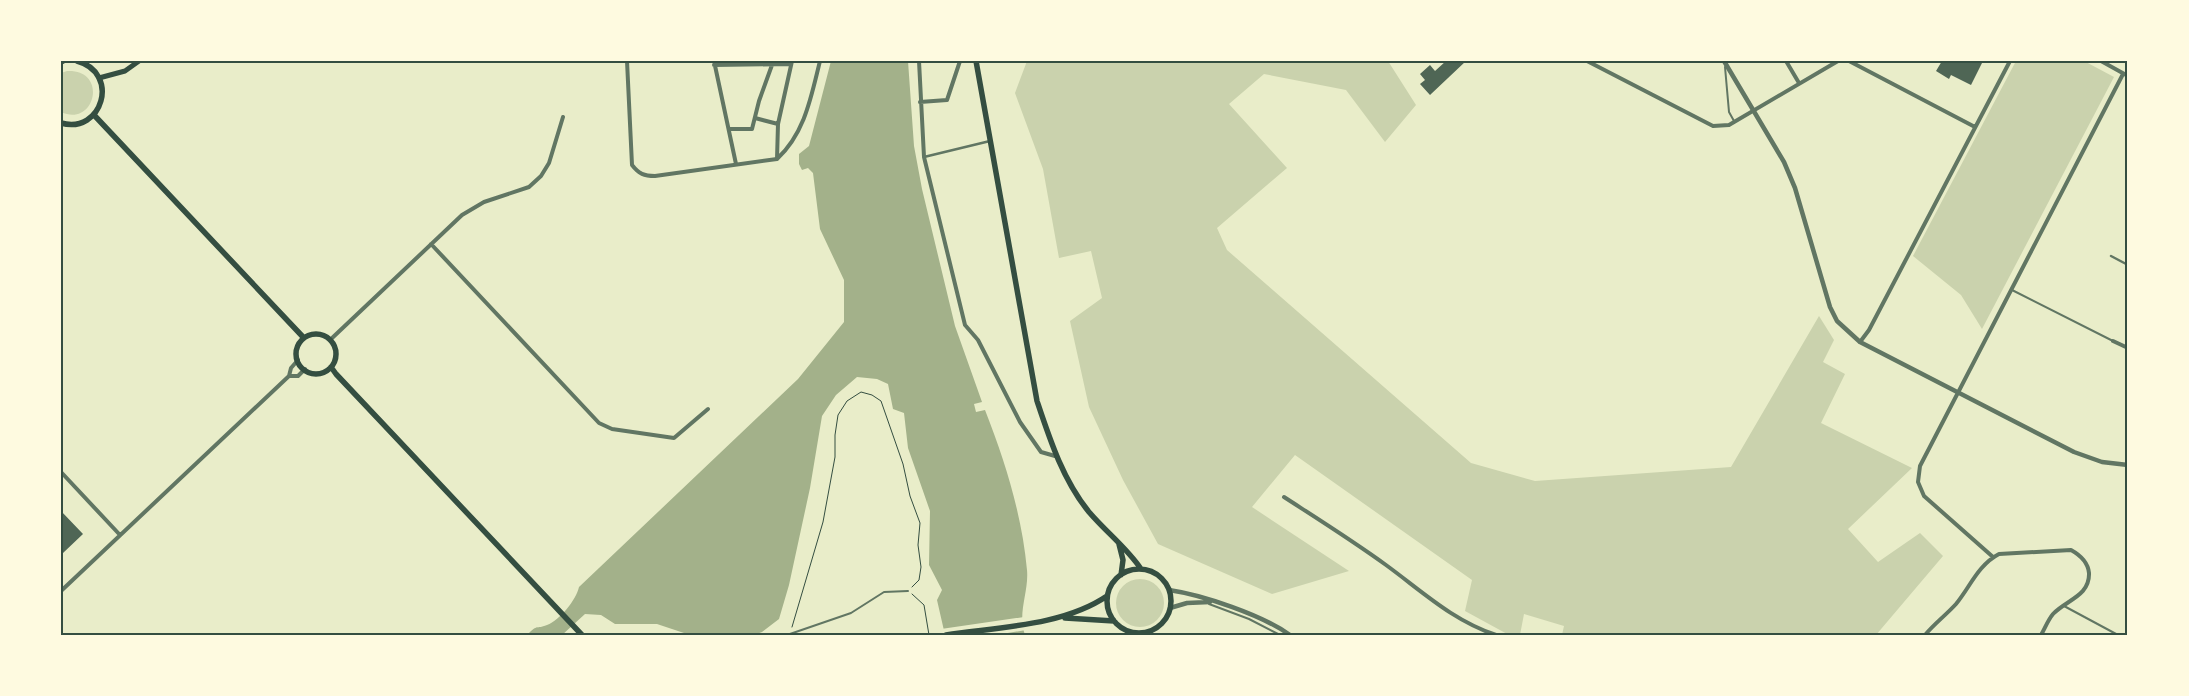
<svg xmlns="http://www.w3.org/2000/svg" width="2189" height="696" viewBox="0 0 2189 696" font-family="'Varela Round',sans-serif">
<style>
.green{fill:#cad2ad}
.water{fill:#a3b18a}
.pier{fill:#e9edc9}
.building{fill:#4f6655}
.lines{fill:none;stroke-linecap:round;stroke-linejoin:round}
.path{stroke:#344e41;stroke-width:1}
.service{stroke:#617663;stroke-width:2}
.pedestrian{stroke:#617663;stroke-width:2.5}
.minor{stroke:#617663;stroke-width:4}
.tertiary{stroke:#617663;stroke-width:4.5}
.secondary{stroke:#344e41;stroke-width:5}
.primary{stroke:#344e41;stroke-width:5.5}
.neatline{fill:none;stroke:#344e41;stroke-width:2}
</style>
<rect width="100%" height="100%" fill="#e9edc9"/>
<path class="green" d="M1027,61H1388L1416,105L1385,142L1346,90L1264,74L1229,104L1287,168L1217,228L1227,250L1471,463L1535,481L1731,467L1819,316L1834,340L1823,362L1845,374L1821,423L1912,468L1848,529L1878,562L1920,533L1943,556L1876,635H1562L1564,626L1524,614L1520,635H1509L1465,611L1472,580L1295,455L1252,507L1349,571L1272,594L1158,544L1123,480L1089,407L1070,321L1102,298L1091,251L1059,258L1043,169L1015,93Z
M2016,61H2084L2114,77L1982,329L1961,295L1913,256Z
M67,71C109,69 95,128 61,112V73Z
M1116 603a24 24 0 1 1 48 0a24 24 0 1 1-48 0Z"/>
<path class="water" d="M831,61H908L914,146L922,189L955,326L982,402L974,404L976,412L985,410C1005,461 1022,515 1027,570C1029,592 1017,613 1025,635H945L937,600L942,590L929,565L930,511L908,448L904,413L893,409L888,384L877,379L857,377L836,395L822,416L810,488L789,585L779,619L762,632L754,635H690L657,624H615L601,615L585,614L562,635H527C539,623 535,630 547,625C560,620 576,600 579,587L798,379L844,322V280L820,229L813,173L808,168L802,170L799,164V154L809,146Z"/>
<path class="pier" d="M1024,617L1023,623L1026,630L996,635H943L941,629Z"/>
<path class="building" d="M1446,61H1466L1430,95L1420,84L1425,80L1420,74L1430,65L1435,71Z
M1942,61L1949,63L1983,61L1971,85L1951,75L1949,79L1936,71Z
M61,511L83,534L63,553L61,552Z"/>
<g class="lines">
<path class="path" d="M912,594L924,605L929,635
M792,627L823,522L835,457V435L838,415L847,401L861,392L872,395L881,401L903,464L910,496L920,523L918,545L921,567L919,580L912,587"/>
<path class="service" d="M1725,67L1729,112L1734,121
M2012,290L2113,341
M1209,604L1249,619L1280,635
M2064,606L2118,635
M787,635L851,613L884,592L908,591"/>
<path class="pedestrian" d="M924,157L990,141
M2111,256L2128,265"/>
<path class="minor" d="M627,61L632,165C639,174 644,176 655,176L777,159
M714,61L736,164
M919,61L924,157L965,325L978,340L1020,422L1041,452L1055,456
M1587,61L1713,126L1729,125L1838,61
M1786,61L1799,83
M1849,61L1975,127
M2101,61L2128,76
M714,65L791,64
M920,102L947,100L960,61
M755,118L778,124
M729,129H752L759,101L772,65
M777,159C805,133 811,97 820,61
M777,159L778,124L792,61
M431,244L599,423L612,429L674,438L708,409
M330,340L462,215L484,202L529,187L541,176L549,163L563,117
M2113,341L2128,348
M1860,342L1869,330L2010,61
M289,376H298L305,369
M61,472L120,535
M1284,497C1318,519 1353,541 1386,565C1423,592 1452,620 1496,635
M1993,557L1924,496L1918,482L1920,466L2123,74
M61,591L289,376L291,368L298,360
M1925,635C1934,624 1946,615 1956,604C1970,587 1978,565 1999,554L2071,550C2080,555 2088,562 2089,573C2090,596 2066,600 2053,614C2048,620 2045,628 2041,635"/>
<path class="tertiary" d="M1724,61L1784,162L1795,188L1830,307L1837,321L1860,342L2074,452L2102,462L2128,465
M1169,590C1203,595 1262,615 1290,635
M1170,608L1187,603L1210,602"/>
<path class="secondary" d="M99,78L125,71L139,61"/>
<path class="primary" d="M976,61L1037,401C1050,440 1063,480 1089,512C1106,532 1127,548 1141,569
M61,62L63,61
M94,115L304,338
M61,123C102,135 121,73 77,61
M296 354a20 20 0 1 1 40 0a20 20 0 1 1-40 0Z
M331,367L336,374L582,635
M1119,544L1123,560L1121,575
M1107 601a32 32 0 1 1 64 0a32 32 0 1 1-64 0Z
M1065,618L1114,621
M946,635C998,627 1063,626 1107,596"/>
</g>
<rect width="2189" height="696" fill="none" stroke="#fefae0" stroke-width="125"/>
<rect x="62" y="62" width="2064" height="572" class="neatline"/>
</svg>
